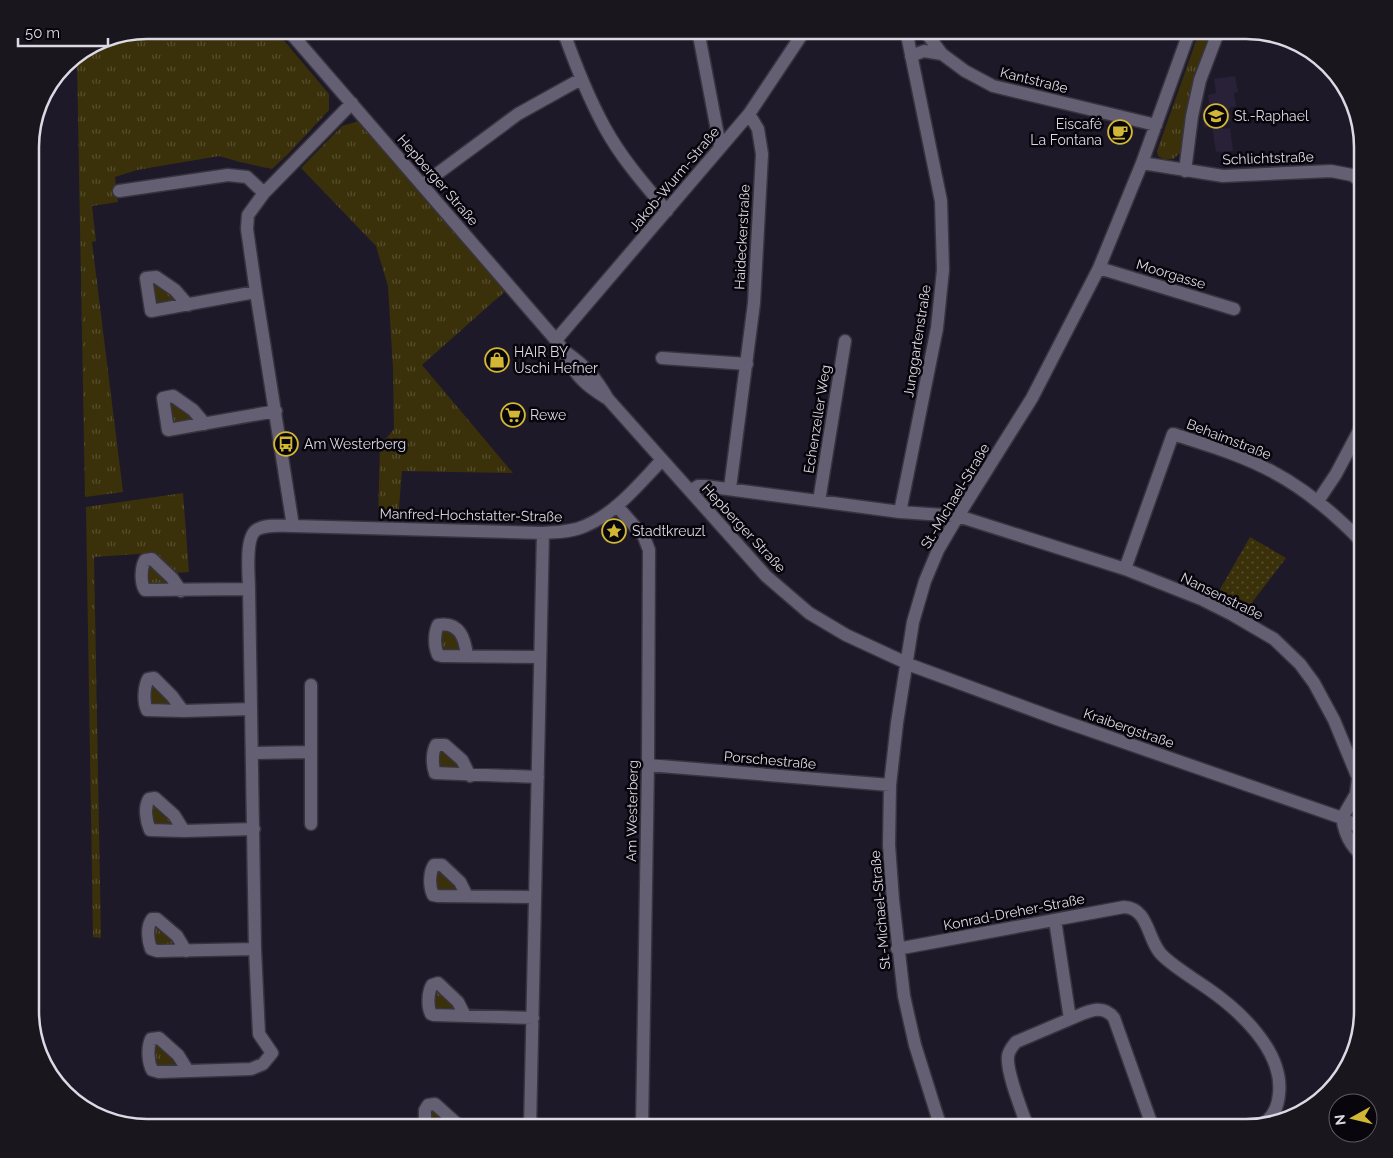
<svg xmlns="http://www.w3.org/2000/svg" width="1393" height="1158" viewBox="0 0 1393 1158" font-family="Raleway,sans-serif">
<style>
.built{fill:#282137}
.grass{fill:url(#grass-tufts)}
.park{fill:url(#park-dots)}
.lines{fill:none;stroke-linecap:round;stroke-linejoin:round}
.minor-casing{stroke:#37343f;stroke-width:15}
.minor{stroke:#645f72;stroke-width:12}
.labels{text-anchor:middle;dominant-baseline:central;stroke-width:5;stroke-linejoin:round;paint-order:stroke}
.street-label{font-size:14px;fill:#dcd9e4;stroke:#08060c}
.poi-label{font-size:14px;fill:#dcd9e4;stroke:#08060c;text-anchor:start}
.rim{fill:none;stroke:#dcd9e4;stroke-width:2.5}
</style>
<defs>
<pattern id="grass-tufts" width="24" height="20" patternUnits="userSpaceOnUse" patternTransform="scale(1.25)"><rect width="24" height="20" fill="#3a310a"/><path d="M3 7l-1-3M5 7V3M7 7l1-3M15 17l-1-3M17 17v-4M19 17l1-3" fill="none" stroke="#564e2e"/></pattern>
<pattern id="park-dots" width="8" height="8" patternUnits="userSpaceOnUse" patternTransform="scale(1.25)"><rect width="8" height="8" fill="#3a310a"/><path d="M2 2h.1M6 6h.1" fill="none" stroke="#564e2e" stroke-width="1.8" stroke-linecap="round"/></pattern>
</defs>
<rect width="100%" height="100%" fill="#1e1929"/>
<path class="built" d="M1235,76L1238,92L1234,93L1236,106L1229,108L1231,121L1222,123L1223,129L1230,128L1233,151L1216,152L1212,126L1204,127L1202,110L1210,109L1208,95L1216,93L1214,79Z"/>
<path class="grass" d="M147,30H275L329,94V110L288,154L272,169L240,162L219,156L137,170L115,177L118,202L92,206L96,241L92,242L123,492L85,497L77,62L76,55L102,39Z
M1200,30H1213L1189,100L1181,152L1173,159H1164L1158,156L1157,151Z
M359,121L507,290L494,301L422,365L513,473L402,471L398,518H378L380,446L394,429L393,369L388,286L376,246L301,168L342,126Z
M158,282L172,292L173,301L155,304L152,283Z
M169,401L189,411L190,420L172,423Z
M183,493L189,572L175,573L153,553L94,557L101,938L93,937L86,507Z
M148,563L166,575L167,585H148Z
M442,629H448L460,642V650H442Z
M150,684H156L168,696V705H150Z
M439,749H446L458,762V770L439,769Z
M152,804H158L170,816V825H152Z
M437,870H443L455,882V890H436Z
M153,924L172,936V945H154Z
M435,990H441L453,1003V1011L434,1010Z
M156,1044H162L174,1056V1066H156Z
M432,1110H438L450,1123V1128H431Z"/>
<path class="park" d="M1250,537L1286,558L1244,613L1215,598Z"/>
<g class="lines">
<g class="minor-casing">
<path id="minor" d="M288,30L556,340C563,349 567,358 573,368C580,381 594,390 606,398
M563,30C575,64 588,97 605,128C622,159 645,185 667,211
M698,30L720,146
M924,30L942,54L965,71L993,86L1156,125
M911,56L924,51L942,54
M1142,163L1223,176L1331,171L1352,175L1363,183
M1185,171L1192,116L1200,80L1219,30
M422,185L518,114L581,79
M119,191L228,175L247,177L264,193
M1099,268L1234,309
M188,305L175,290L156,277L146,278L151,311L256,292
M556,340L749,114L805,30
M564,351C586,366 595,377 608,399L766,576L809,613L846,635L913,666L1057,719L1342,818L1363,829
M662,358L747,364
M205,424L193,410L173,396L163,398L168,430L276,411
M730,488L754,303L762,154L758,129L749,114
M690,491L698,486H705L900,512L958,516L1125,569L1201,599L1233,615L1274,639L1300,664L1314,683L1334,720L1358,778L1356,794L1342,818C1345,834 1350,846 1363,856
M819,501L845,341
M1318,501L1336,474L1363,423
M617,506L644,537L649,550L648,765L642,1128
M900,512L937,328L943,270L941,201L906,30
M293,526L256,292L247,229L248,215L264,193L352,103
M1125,569L1173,434C1207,445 1242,455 1273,472C1307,490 1336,515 1363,543
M181,591L172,578L152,559L145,560C141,567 140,583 145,590L249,589
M467,656C465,639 460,621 438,625C434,634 434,646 438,655L442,656L540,657
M183,711L172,696L154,678L148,679C144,687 143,702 147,710L183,711L251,709
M252,753L311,752V685
M648,765L890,785
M470,776L462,760L445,745H436C432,752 432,765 435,773L538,777
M311,824V752
M184,831L174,815L155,798L149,799C144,807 146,821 150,830L184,831L254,829
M467,896L460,882L442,865H434C429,873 429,886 433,895L438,896L534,897
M1055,920L1070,1019C1085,1013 1102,1002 1114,1018L1153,1128
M897,949L1124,907C1150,908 1147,943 1164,957C1177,969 1193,978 1207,988C1239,1010 1284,1051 1279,1094C1278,1107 1273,1118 1261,1125
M186,951L177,936L157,919H152C146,927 148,941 151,949L157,951L255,949
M465,1016L458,1002L438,983L432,985C428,992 427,1006 431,1014L434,1015L533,1018
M188,1071L178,1055L159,1038L151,1039C147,1048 148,1062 152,1070L159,1072L251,1069L263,1064L272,1053L259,1034L255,949L249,589C249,575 244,535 258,529C268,524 282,526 293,526L543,533C557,532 572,532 585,526C616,513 639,484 662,460
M425,1128V1110L428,1105L435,1104L455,1122L458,1128
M530,1128L543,533
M941,1128L915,1045L904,996L893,900L889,845L890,785L897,723L913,622L925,581L938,550L958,516L1032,398L1099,268L1142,163L1190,30
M1028,1128C1022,1111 1006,1072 1008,1056C1009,1050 1012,1047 1016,1042L1070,1019"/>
</g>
<use href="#minor" class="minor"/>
</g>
<defs>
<g id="school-ring" transform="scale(1.25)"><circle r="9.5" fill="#08060c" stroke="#d2b735" stroke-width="1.5"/><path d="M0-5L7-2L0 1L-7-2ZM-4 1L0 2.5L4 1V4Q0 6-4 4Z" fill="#d2b735"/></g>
<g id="cafe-ring" transform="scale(1.25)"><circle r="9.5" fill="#08060c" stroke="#d2b735" stroke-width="1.5"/><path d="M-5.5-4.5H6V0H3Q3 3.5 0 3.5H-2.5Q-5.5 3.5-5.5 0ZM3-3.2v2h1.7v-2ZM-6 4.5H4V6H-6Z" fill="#d2b735"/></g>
<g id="shop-ring" transform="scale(1.25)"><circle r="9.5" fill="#08060c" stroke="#d2b735" stroke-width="1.5"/><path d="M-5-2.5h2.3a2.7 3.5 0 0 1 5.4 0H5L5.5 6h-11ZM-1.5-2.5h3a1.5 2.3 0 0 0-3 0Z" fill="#d2b735"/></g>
<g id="supermarket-ring" transform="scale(1.25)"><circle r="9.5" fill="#08060c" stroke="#d2b735" stroke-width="1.5"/><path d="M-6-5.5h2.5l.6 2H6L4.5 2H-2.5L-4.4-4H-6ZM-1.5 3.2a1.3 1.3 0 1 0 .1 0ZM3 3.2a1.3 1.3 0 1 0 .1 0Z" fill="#d2b735"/></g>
<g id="bus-ring" transform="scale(1.25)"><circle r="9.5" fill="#08060c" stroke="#d2b735" stroke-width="1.5"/><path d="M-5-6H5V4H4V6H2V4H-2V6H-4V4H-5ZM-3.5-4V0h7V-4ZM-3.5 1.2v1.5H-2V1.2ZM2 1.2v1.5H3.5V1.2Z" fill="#d2b735"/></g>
<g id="sight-ring" transform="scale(1.25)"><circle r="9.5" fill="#08060c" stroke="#d2b735" stroke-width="1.5"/><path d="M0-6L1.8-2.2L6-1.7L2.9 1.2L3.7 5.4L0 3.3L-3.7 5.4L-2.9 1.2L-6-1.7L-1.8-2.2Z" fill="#d2b735"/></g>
</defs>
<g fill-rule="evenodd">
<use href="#school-ring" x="1216" y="116"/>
<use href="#cafe-ring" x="1120" y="132"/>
<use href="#shop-ring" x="497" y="360"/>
<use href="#supermarket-ring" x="513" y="415"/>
<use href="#bus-ring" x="286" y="444"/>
<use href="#sight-ring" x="614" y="531"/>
</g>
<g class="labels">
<g class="street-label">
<text transform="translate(1034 80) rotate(14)">Kantstraße</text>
<text transform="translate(1268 158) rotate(-2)">Schlichtstraße</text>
<text transform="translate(674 179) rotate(-50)">Jakob-Wurm-Straße</text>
<text transform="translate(438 180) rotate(49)">Hepberger Straße</text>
<text transform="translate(742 237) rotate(-87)">Haideckerstraße</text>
<text transform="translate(1171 274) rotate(17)">Moorgasse</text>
<text transform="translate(917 341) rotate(-81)">Junggartenstraße</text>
<text transform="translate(817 419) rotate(-81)">Echenzeller Weg</text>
<text transform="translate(1229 439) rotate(21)">Behaimstraße</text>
<text transform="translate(955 496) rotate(-59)">St.-Michael-Straße</text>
<text transform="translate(471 515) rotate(1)">Manfred-Hochstatter-Straße</text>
<text transform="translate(744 528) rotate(47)">Hepberger Straße</text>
<text transform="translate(1222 596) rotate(26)">Nansenstraße</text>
<text transform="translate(1129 728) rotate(19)">Kraibergstraße</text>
<text transform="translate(770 760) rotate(5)">Porschestraße</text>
<text transform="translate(632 811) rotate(-89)">Am Westerberg</text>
<text transform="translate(880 910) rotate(-95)">St.-Michael-Straße</text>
<text transform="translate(1014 912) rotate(-11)">Konrad-Dreher-Straße</text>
</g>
<g class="poi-label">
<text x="1234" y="116">St.-Raphael</text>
<text x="1102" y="124" text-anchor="end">Eiscafé<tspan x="1102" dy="16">La Fontana</tspan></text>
<text x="514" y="352">HAIR BY<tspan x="514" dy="16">Uschi Hefner</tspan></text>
<text x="530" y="415">Rewe</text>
<text x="304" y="444">Am Westerberg</text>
<text x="632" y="531">Stadtkreuzl</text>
</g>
</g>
<path d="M0 0H1393V1158H0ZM147 39H1246A108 108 0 0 1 1354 147V1011A108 108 0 0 1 1246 1119H147A108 108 0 0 1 39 1011V147A108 108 0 0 1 147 39Z" fill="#19171d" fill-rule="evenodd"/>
<path class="rim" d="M147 39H1246A108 108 0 0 1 1354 147V1011A108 108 0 0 1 1246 1119H147A108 108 0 0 1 39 1011V147A108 108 0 0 1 147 39Z"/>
<g transform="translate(1353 1118) rotate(262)"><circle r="24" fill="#08060c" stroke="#5d5a62"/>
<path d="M0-4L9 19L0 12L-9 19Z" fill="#d2b735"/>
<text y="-8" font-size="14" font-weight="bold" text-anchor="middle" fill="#dcd9e4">N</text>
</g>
<path d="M18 38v8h90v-8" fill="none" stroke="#dcd9e4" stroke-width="2.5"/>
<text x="25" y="38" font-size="15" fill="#dcd9e4" stroke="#08060c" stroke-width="4" paint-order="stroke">50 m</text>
</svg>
